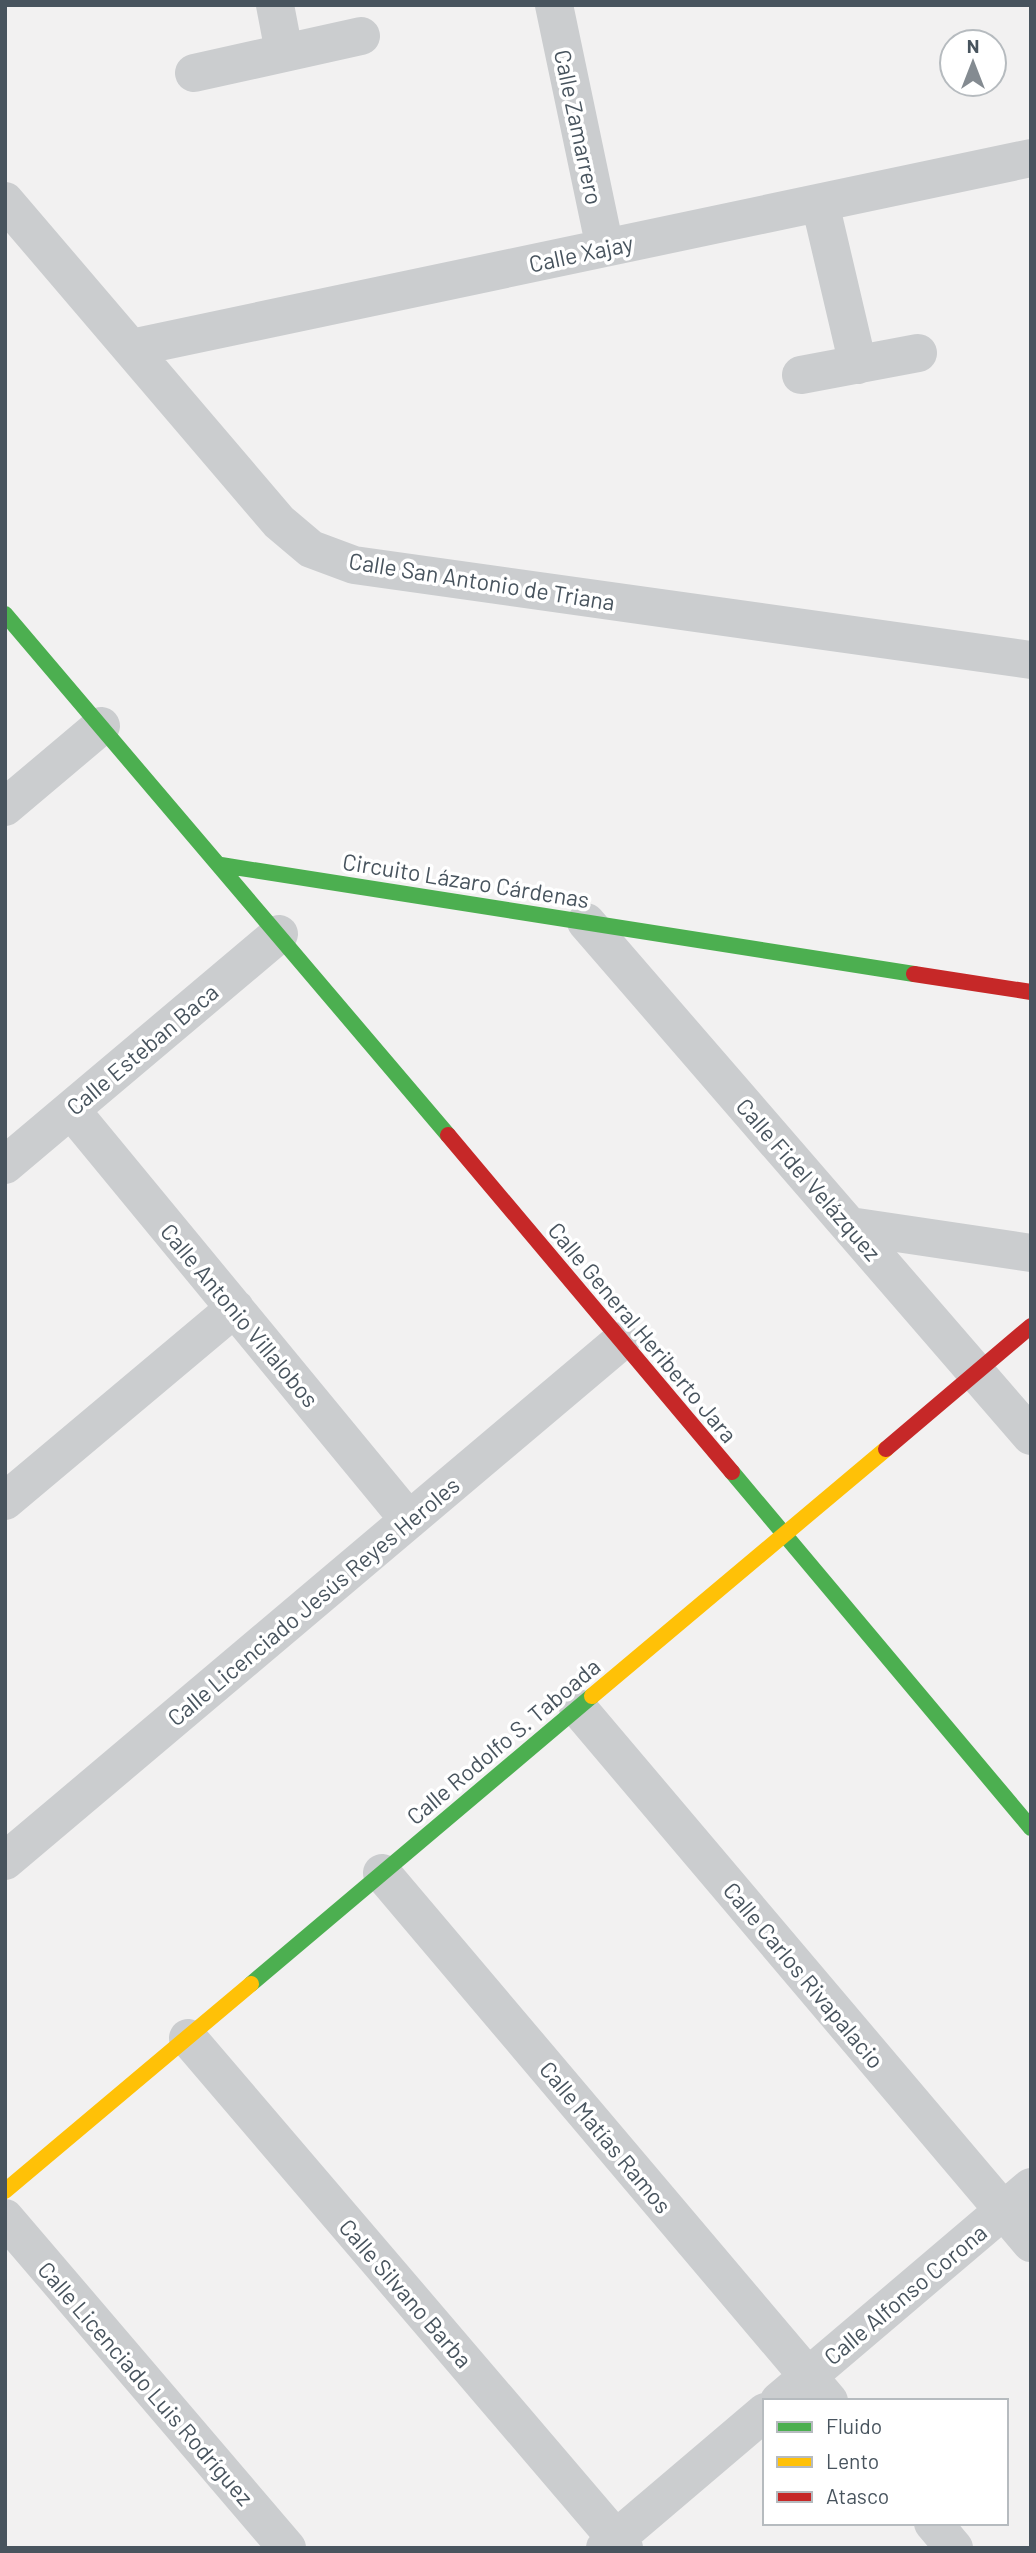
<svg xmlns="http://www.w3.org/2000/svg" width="1036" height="2553" viewBox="0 0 1036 2553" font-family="Barlow,sans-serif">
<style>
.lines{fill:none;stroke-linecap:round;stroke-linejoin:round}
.street{stroke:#cbcdcf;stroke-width:38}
.fast{stroke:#4caf50;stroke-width:16}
.slow{stroke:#ffc107;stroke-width:16}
.jam{stroke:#c62828;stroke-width:16}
.labels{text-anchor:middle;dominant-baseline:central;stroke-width:7;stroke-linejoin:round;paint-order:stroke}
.street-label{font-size:23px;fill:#48545e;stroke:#fff}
</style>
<rect width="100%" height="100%" fill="#f2f1f1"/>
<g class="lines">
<path class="street" d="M275,5L284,52
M554,5L605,248
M194,73L361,36
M5,201L279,522L311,549L354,565L1031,660
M820,203L858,365
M131,348L1031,158
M801,375L918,353
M5,807L101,726
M586,922L1031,1436
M71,1110L409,1520
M5,1165L279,934
M850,1226L1031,1253
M5,1501L235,1308
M578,1708L1031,2243
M5,1861L621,1341
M382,1873L829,2401
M188,2038L624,2548
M5,2218L287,2548
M779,2401L1031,2187
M933,2523L954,2548
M605,2548L765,2412"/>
<path class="fast" d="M5,614L448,1135
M221,865L914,974
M732,1472L1031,1828
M251,1984L592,1696"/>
<path class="slow" d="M592,1696L886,1449
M5,2191L251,1984"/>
<path class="jam" d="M914,974L1031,992
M448,1135L732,1472
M886,1449L1031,1326"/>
</g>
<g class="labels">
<g class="street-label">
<text transform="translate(579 127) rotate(78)">Calle Zamarrero</text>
<text transform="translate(581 253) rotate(-12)">Calle Xajay</text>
<text transform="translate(482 581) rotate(9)">Calle San Antonio de Triana</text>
<text transform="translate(466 880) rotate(9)">Circuito Lázaro Cárdenas</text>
<text transform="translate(142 1049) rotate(-40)">Calle Esteban Baca</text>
<text transform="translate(809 1179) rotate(49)">Calle Fidel Velázquez</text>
<text transform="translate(240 1315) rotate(50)">Calle Antonio Villalobos</text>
<text transform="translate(643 1332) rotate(50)">Calle General Heriberto Jara</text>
<text transform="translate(313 1601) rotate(-40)">Calle Licenciado Jesús Reyes Heroles</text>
<text transform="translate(503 1741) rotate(-40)">Calle Rodolfo S. Taboada</text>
<text transform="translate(804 1975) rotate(50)">Calle Carlos Rivapalacio</text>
<text transform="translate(606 2137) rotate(50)">Calle Matías Ramos</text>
<text transform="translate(406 2293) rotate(49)">Calle Silvano Barba</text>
<text transform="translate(905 2294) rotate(-40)">Calle Alfonso Corona</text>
<text transform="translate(146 2383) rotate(49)">Calle Licenciado Luis Rodríguez</text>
</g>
</g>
<rect width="1036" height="2553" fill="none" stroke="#48545e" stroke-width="14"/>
<rect x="763" y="2399" width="245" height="126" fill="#ffffff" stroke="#b6bbbf" stroke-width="2"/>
<rect x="777" y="2422" width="35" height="10" fill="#4caf50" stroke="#b6bbbf" stroke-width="2"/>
<text x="826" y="2434" font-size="21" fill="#48545e">Fluido</text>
<rect x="777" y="2457" width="35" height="10" fill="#ffc107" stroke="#b6bbbf" stroke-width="2"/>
<text x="826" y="2469" font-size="21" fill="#48545e">Lento</text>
<rect x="777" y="2492" width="35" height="10" fill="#c62828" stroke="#b6bbbf" stroke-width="2"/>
<text x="826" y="2504" font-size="21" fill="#48545e">Atasco</text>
<g transform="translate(973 63)"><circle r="33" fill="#ffffff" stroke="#b6bbbf" stroke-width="2"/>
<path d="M0-5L12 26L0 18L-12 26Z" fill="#848b91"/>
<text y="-10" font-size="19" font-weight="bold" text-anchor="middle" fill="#48545e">N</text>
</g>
</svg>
